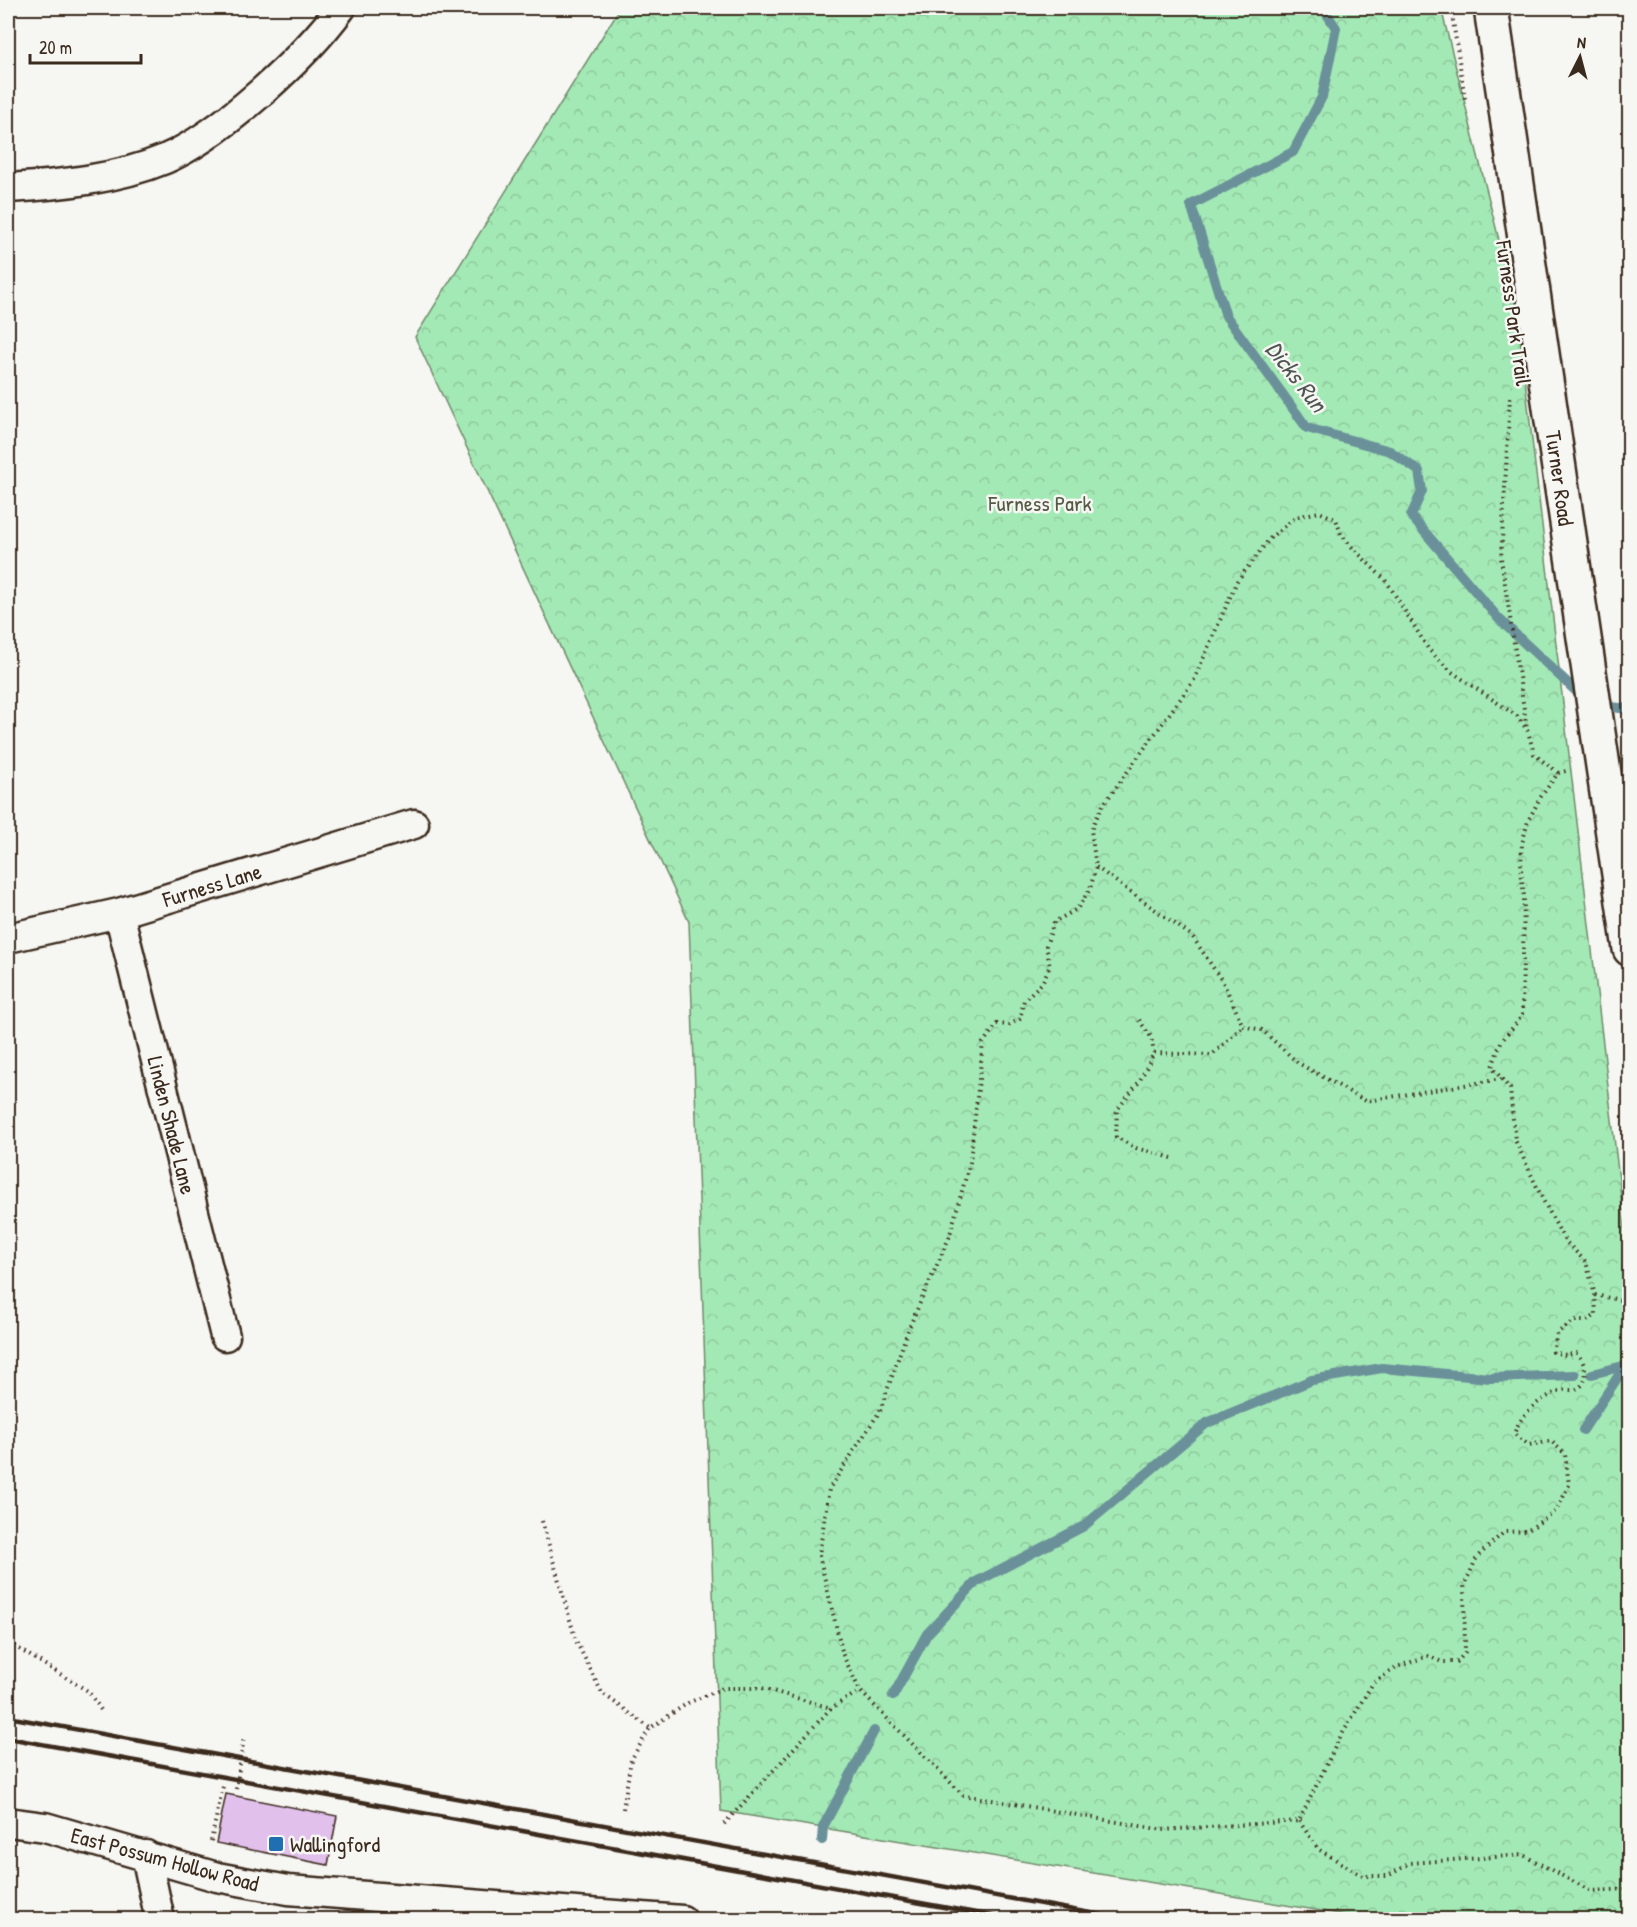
<svg xmlns="http://www.w3.org/2000/svg" width="1637" height="1927" viewBox="0 0 1637 1927" font-family="'Patrick Hand',sans-serif">
<style>
.park{fill:url(#park-crowns);stroke:#6f8a6a;stroke-width:1.5}
.lines{fill:none;stroke-linecap:round;stroke-linejoin:round}
.stream{stroke:#6b919a;stroke-width:10}
.building{fill:#e1c0ec;stroke:#3b2a1e;stroke-width:1.5}
.street-casing{stroke:#3b2a1e;stroke-width:33}
.secondary-casing{stroke:#3b2a1e;stroke-width:38}
.path{stroke:#3b2a1e;stroke-width:4;stroke-dasharray:1.5 4.5;stroke-linecap:butt}
.street{stroke:#f6f6f2;stroke-width:28}
.secondary{stroke:#f6f6f2;stroke-width:33}
.rail{stroke:#3b2a1e;stroke-width:4.5}
.poi-dot{fill:#1f6fb2;stroke:#f6f6f2;stroke-width:2}
.labels{text-anchor:middle;dominant-baseline:central;stroke-width:5;stroke-linejoin:round;paint-order:stroke}
.street-label{font-size:22px;fill:#3b2a1e;stroke:#f6f6f2}
.park-label{font-size:22px;fill:#555a44;stroke:#f6f6f2}
.poi-label{font-size:22px;fill:#3b2a1e;stroke:#f6f6f2;text-anchor:start}
.water-label{font-size:24px;font-style:italic;fill:#4f5552;stroke:#f6f6f2}
</style>
<defs>
<pattern id="park-crowns" width="20" height="18" patternUnits="userSpaceOnUse" patternTransform="scale(1.5)"><rect width="20" height="18" fill="#a3e9b5"/><path d="M2 6a3 3 0 1 1 6 0M12 15a3 3 0 1 1 6 0" fill="none" stroke="#8dc89b"/></pattern>
</defs>
<rect width="100%" height="100%" fill="#f6f6f2"/>
<filter id="ink" filterUnits="userSpaceOnUse"><feTurbulence type="fractalNoise" baseFrequency=".0167" numOctaves="2"/><feDisplacementMap in="SourceGraphic" scale="12" xChannelSelector="R" yChannelSelector="G"/><feConvolveMatrix kernelMatrix="1 2 1 2 8 2 1 2 1" color-interpolation-filters="sRGB"/></filter>
<g filter="url(#ink)">
<path class="park" d="M620,8H1441L1517,312L1629,1265V1919H1370L721,1811L689,922L415,337Z"/>
<g class="lines">
<path class="stream" d="M1323,8L1336,28L1322,97L1293,152L1191,205L1226,316L1307,428L1390,451L1419,471L1422,491L1411,516L1499,619L1591,705L1630,709
M1592,1374L1627,1365
M1583,1430L1625,1366
M893,1696L927,1634L976,1582L1084,1526L1207,1423L1312,1380L1382,1368L1490,1378L1575,1375
M822,1840L823,1827L874,1731"/>
</g>
<path class="building" d="M226,1794L337,1816L328,1865L216,1843Z"/>
<g class="lines">
<g class="street-casing">
<path id="street" d="M8,188C59,185 117,179 165,159C220,136 306,56 341,8
M119,913L225,1336
M8,938L119,913L414,824
M8,1822L45,1827L217,1877L288,1890L682,1920
M146,1855L160,1920"/>
</g>
<g class="secondary-casing">
<path id="secondary" d="M1491,8L1630,949"/>
</g>
<path class="path" d="M1451,8L1465,99
M1510,397L1501,558L1527,729
M1558,773L1534,754L1528,731L1517,716L1452,672L1429,650L1387,582L1351,546L1341,534L1336,519L1319,512L1296,517L1271,537L1237,581L1194,680L1101,808L1091,830L1096,867L1090,889L1077,909L1054,922L1046,946L1050,966L1042,983L1024,1000L1020,1019L1009,1025L997,1024L983,1043L970,1162L949,1238L908,1330L880,1411L829,1489L819,1555L843,1655L860,1691L963,1795L1163,1830L1299,1821L1338,1741L1373,1683L1397,1667L1428,1656L1442,1662H1457L1465,1653L1464,1586L1477,1557L1504,1532L1527,1531L1557,1510L1569,1485L1565,1454L1551,1441L1529,1445L1514,1434C1521,1413 1541,1397 1562,1390C1566,1389 1572,1391 1576,1389C1592,1383 1585,1360 1576,1353L1566,1355L1553,1352L1557,1333L1574,1321H1587L1596,1315L1595,1295L1586,1262L1565,1241L1543,1200L1515,1140L1510,1089L1492,1067L1501,1042L1522,1016L1524,896L1521,869L1522,844L1528,821L1540,798L1558,773L1570,770
M1096,867L1192,936L1224,984L1243,1026L1262,1030L1298,1063L1366,1101L1501,1079
M1139,1020L1151,1037L1154,1053
M1172,1158L1136,1148L1116,1137L1117,1110L1139,1082L1154,1053L1212,1055L1243,1026
M1595,1295L1630,1302
M542,1521L576,1641L602,1693L650,1728
M8,1645L14,1646L88,1691L101,1710
M236,1789L244,1737
M623,1809L631,1760L650,1728L688,1703L723,1688H762L831,1708
M1299,1821L1318,1849L1363,1876H1388L1410,1863L1523,1855L1591,1891L1630,1889
M724,1824L831,1708L860,1691
M211,1841L223,1786"/>
<use href="#street" class="street"/>
<use href="#secondary" class="secondary"/>
<path class="rail" d="M8,1717L1129,1920
M8,1738L1015,1920"/>
</g>
</g>
<rect class="poi-dot" x="268" y="1836" width="16" height="16" rx="3"/>
<g class="labels">
<g class="street-label">
<text transform="translate(1514 313) rotate(82)">Furness Park Trail</text>
<text transform="translate(1560 478) rotate(82)">Turner Road</text>
<text transform="translate(212 885) rotate(-17)">Furness Lane</text>
<text transform="translate(172 1125) rotate(76)">Linden Shade Lane</text>
<text transform="translate(165 1859) rotate(15)">East Possum Hollow Road</text>
</g>
<g class="park-label">
<text x="1040" y="503">Furness Park</text>
</g>
<g class="poi-label">
<text x="290" y="1844">Wallingford</text>
</g>
<g class="water-label">
<text transform="translate(1297 376) rotate(52)">Dicks Run</text>
</g>
</g>
<rect width="1637" height="1927" fill="none" stroke="#f6f6f2" stroke-width="30"/>
<rect x="15" y="15" width="1607" height="1897" fill="none" stroke="#3b2a1e" stroke-width="2" filter="url(#ink)"/>
<g transform="translate(1580 57) rotate(6)" stroke="#f6f6f2" stroke-width="4.5" paint-order="stroke">
<path d="M0-4.5L10 22L0 15L-10 22Z" fill="#3b2a1e"/>
<text y="-9" font-size="16" font-weight="bold" text-anchor="middle" fill="#3b2a1e">N</text>
</g>
<path d="M30 54v9h111v-9" fill="none" stroke="#3b2a1e" stroke-width="3"/>
<text x="39" y="54" font-size="18" fill="#3b2a1e" stroke="#f6f6f2" stroke-width="4.5" paint-order="stroke">20 m</text>
</svg>
